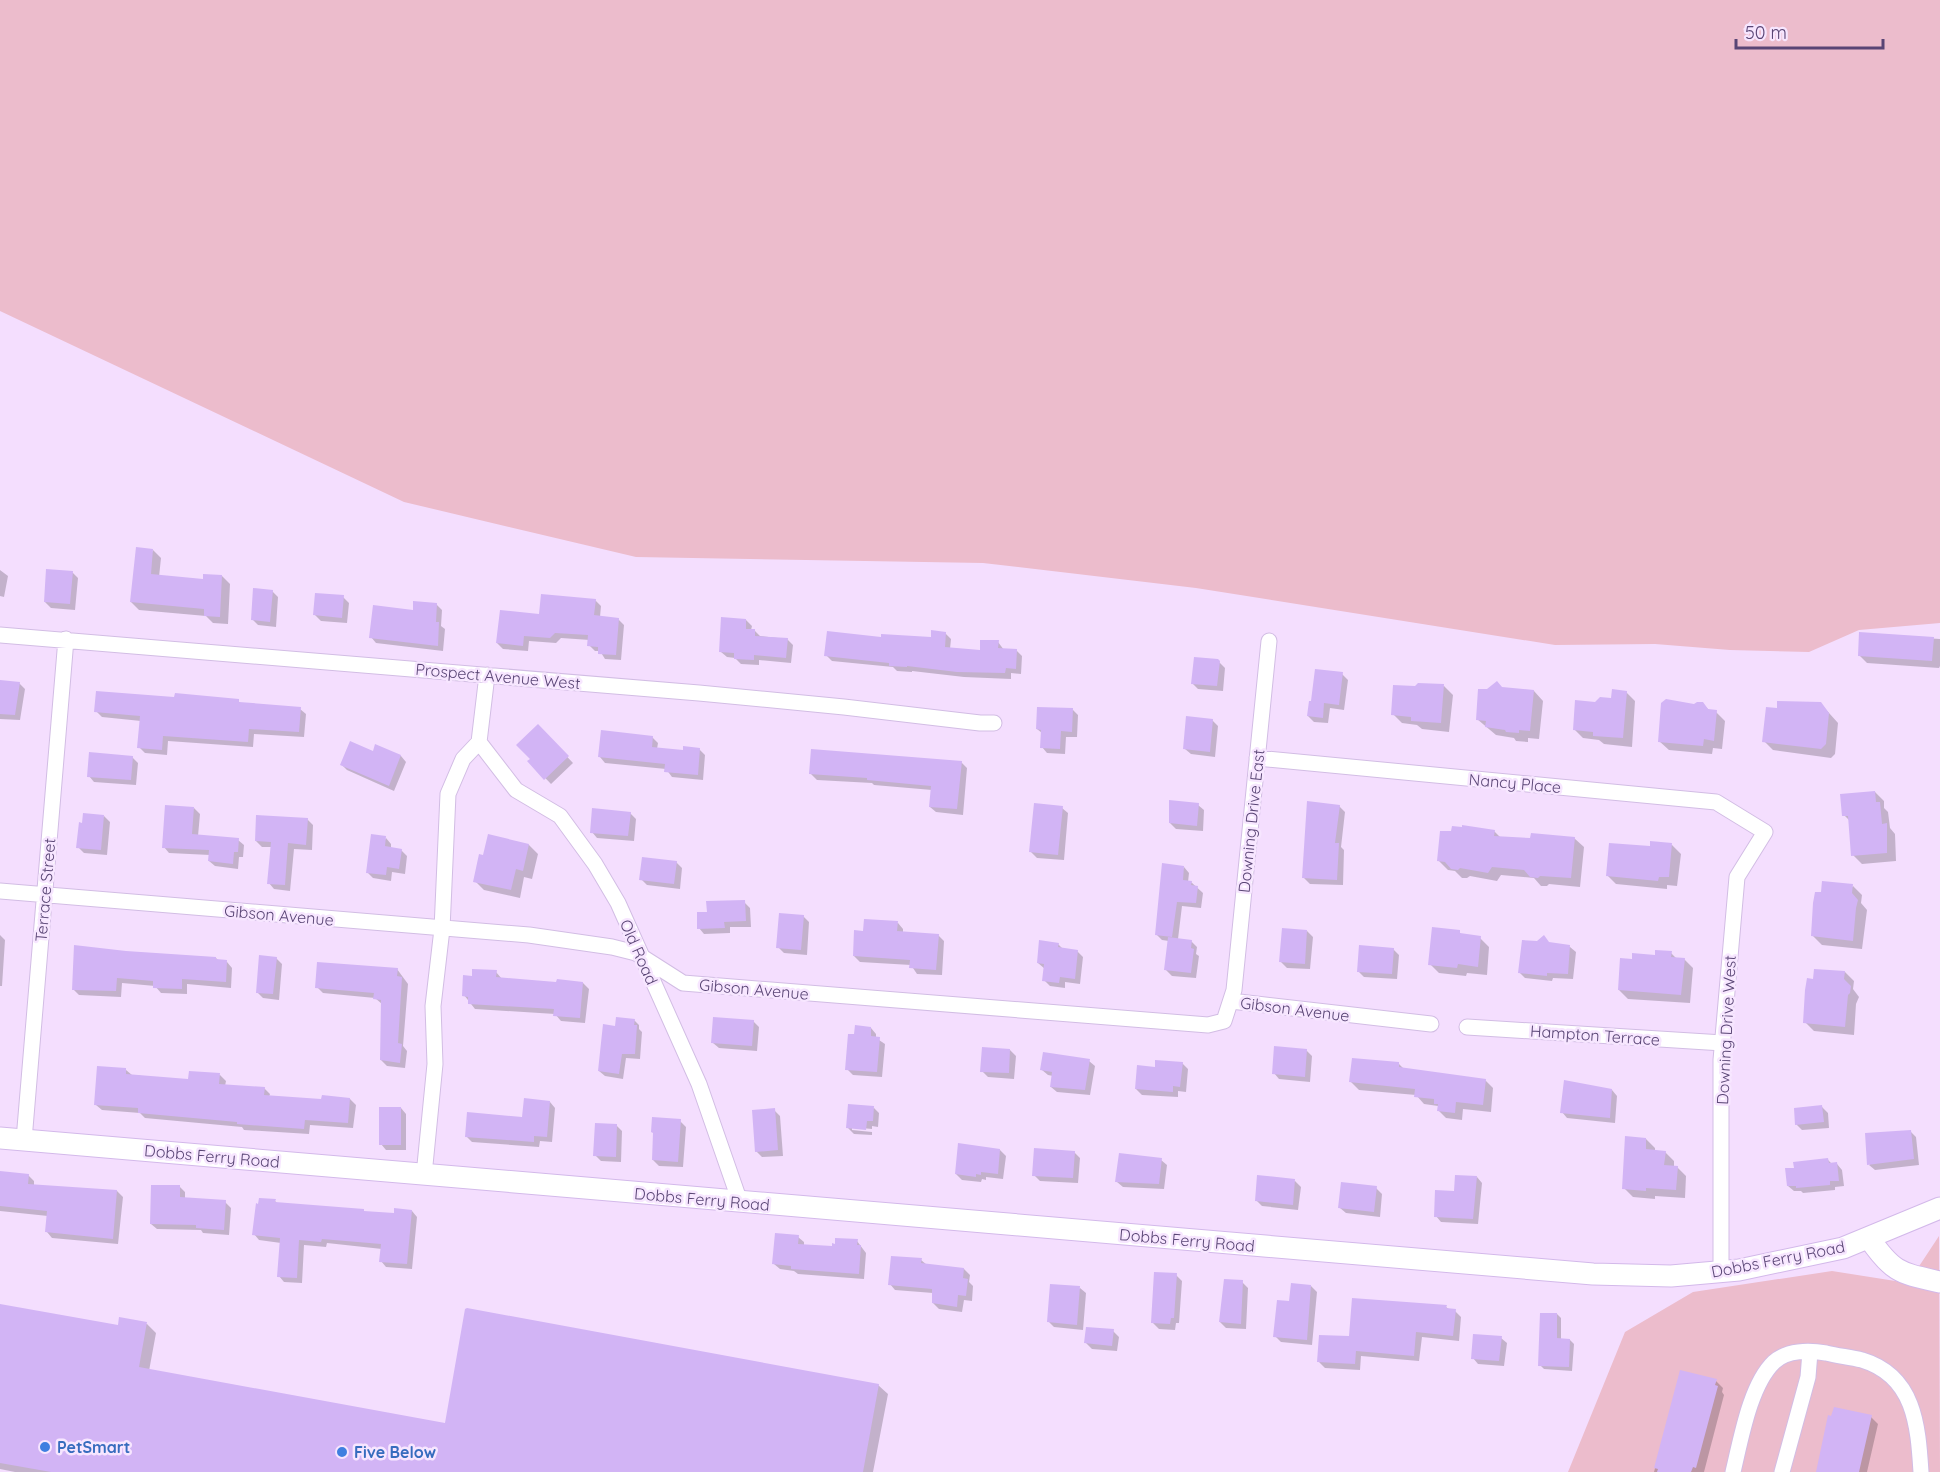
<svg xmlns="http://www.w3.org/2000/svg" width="1940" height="1472" viewBox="0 0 1940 1472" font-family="Quicksand,sans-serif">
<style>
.green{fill:#ecbccc}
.shadow{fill:#0003}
.building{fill:#d2b4f5}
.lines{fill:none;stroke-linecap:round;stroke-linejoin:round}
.street-casing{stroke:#d2bde4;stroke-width:17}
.secondary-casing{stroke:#d3b9ea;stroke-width:23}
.street{stroke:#fff;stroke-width:15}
.secondary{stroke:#fff;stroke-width:21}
.shop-dot{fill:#3f7fe0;stroke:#f7e6ff;stroke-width:2}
.labels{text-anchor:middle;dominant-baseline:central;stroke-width:5;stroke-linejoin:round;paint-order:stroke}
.street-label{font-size:16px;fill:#594575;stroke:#f7e6ff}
.shop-label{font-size:16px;font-weight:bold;fill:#366cbe;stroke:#f7e6ff;text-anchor:start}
</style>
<rect width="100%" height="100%" fill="#f4defe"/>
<path class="green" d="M0,0H1940V623L1859,630L1809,652L1730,650L1655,644L1555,645L1196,588L983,563L636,557L404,502L0,311Z
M1939,1236L1940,1472H1568L1625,1332L1693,1292L1832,1271L1908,1283Z"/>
<path class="shadow" d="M153,550L161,558L159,577L204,581L222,576L230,584L228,624L213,623L206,616L139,610L131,602Z
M0,570L8,576L4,597L0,596Z
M72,572L78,578L75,610L51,608L45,602Z
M272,591L278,597L276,627L258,625L252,619Z
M343,597L349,603L347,623L321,621L315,615Z
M595,600L601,606L600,617L618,619L624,625L621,660L605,659L600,651H595L589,645L590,640L561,638L556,643L529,641L528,651L503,649L497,643L541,615Z
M436,604L442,610L441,626L445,629L443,651L376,643L371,637L414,612Z
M746,620L752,626L751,630L755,631L760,636L787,639L793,645L791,663L759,660V665L741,664L735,658L727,657L721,652Z
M945,633L951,639L950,649L981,652L998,642L1004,650H1016L1022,656L1021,674L1011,673V679L964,677L912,671V672L897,671L893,667L832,661L826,655L882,638H932Z
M1861,634L1940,639V666L1939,668L1867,663L1859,655Z
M1217,660L1225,668L1223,691L1198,689L1192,683Z
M1342,674L1348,680L1344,710L1330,708L1328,723L1314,722L1308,716L1313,703Z
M0,681L19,683L25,689L20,720L0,719Z
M1444,686L1453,695L1449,732L1422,729L1417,725L1402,723L1393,714Z
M1503,688L1534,691L1543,701L1539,739L1528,738V742L1516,741L1514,738L1496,735L1477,719Z
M1626,692L1635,701L1632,747L1604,744L1599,740L1583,738L1574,729L1596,703L1613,699Z
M238,701L242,704L300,709L306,714L304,737L254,734L253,747L168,741L167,755L145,753L139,747L141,721L102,717L96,711Z
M1703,704L1710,711L1716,712L1725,721L1722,749L1713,748L1712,754L1669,750L1659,741L1694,706Z
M1821,704L1838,723L1835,754L1831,758L1773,750L1764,741L1778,710Z
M1073,710L1078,715L1077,737H1066L1065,754L1047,753L1042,747V733L1037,729Z
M1212,720L1218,726L1215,757L1191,754L1185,749Z
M538,726L573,763L551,784L529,761L532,759Z
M652,737L658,743L657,749L684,752L699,749L705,755L703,780L672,777L666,769L605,763L600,757Z
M376,746L401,756L406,762L394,791L347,770L342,765L373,753Z
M132,757L138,763L136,785L94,782L89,776Z
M961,762L967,768L963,815L936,812L930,807L932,790L874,785L872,783L817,780L811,774Z
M1875,792L1884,801V808L1888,812L1890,828L1895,834L1896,861L1862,864L1853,855L1850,821L1844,815Z
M1198,805L1204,810L1203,831L1176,829L1170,823Z
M1339,806L1345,812L1341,847L1344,850L1343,885L1310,884L1304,878Z
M194,808L200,814L198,836L238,840L244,845L243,857H239L238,869L215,866L209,861L210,855L169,853L164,847Z
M1062,808L1068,813L1064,860L1037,858L1031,852Z
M630,813L636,819L634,841L597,838L592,832Z
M104,816L110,822L107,855L84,853L78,847Z
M307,819L313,825L312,850L294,849L290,891L274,889L269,883L272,847H262L256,841Z
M1494,831L1501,838L1531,840L1574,838L1584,847L1580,887L1549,884L1547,886H1541L1534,878L1501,875L1497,881L1470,876L1467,878H1462L1455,871L1448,870L1439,861Z
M489,836L529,845L538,854L532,879L524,877L520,898L484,890L475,881L484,857Z
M386,838L391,844V849L401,850L407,856L405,874L392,872L391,881L373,878L368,873Z
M1672,845L1681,854L1677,886L1667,885V889L1616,884L1607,875L1651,848Z
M676,862L682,868L680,889L647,885L641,879Z
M1184,867L1189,873L1188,882H1191L1203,893L1201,908L1182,906L1178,939L1191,941L1197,947L1196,954L1199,956L1196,978L1172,976L1166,970L1169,941L1162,940L1156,934Z
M1853,886L1862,895L1861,903L1867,910L1862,949L1822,945L1813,936Z
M744,902L750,908L751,927H730V933L704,934L699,928L708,913Z
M803,916L809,922L807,955L784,953L778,947Z
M898,923L903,929V933L938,935L944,941L942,975L917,974L911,965L860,962L854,956L865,932Z
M1307,931L1313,937L1310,969L1287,968L1281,962Z
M1459,932L1462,935L1480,938L1489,947L1487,975L1467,973L1466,976L1439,973L1430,964Z
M0,935L5,940L2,986H0Z
M1058,944L1063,949L1077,951L1083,957L1080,984L1065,982V988L1050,986L1044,980L1045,969L1038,963Z
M1551,944L1570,947L1576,952L1573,979L1553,978L1552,981L1525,978L1519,972Z
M1393,949L1399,955L1397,979L1364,977L1358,971Z
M126,953L216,958L219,961L227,962L232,968L231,988L187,984V994L161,993L155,986L122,983L121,997L79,995L73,989Z
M1671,953L1677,959H1684L1693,968L1690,1003L1628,999L1619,990L1633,960Z
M276,958L282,964L279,1000L263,998L257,992Z
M397,969L408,984L403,1046L407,1051L405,1068L387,1066L381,1060L382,1004L375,998L323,993L317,987Z
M496,972L502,979L558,984L583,983L589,989L585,1023L561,1021L555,1014L475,1009L464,995L473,977Z
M1845,972L1854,981L1853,989L1859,997L1856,1004L1854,1035L1814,1031L1805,1022L1814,980Z
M634,1020L639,1025V1029L642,1032L640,1059L626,1058L623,1079L605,1076L599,1071L617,1027Z
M753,1021L759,1027L757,1051L719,1048L713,1043Z
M871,1028L876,1034V1038L885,1044L882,1077L853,1075L847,1069L855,1036Z
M1010,1050L1016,1056L1014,1079L988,1077L982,1071Z
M1306,1050L1312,1056L1310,1082L1279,1079L1274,1073Z
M1089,1061L1095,1066L1090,1095L1057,1092L1051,1087L1053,1076L1048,1075L1042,1070Z
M1182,1063L1188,1069L1186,1092L1178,1091V1097L1142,1095L1136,1089L1156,1068Z
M1399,1064L1404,1069L1485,1080L1493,1088L1491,1112L1463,1109L1462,1120L1446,1118L1438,1110V1106L1424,1104L1416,1095L1359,1090L1351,1082Z
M126,1070L132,1075L190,1081L220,1075L226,1081L225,1086L264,1088L270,1094L269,1097L323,1101L350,1099L356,1105L353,1128L310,1125L309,1134L244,1130L242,1127L145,1118L140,1113L102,1110L96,1105Z
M1612,1090L1617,1096L1615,1123L1567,1118L1562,1112Z
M550,1102L555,1108L552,1142L540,1141L539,1147L472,1142L467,1137L523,1119Z
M1822,1107L1828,1113L1829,1128L1802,1130L1796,1124Z
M401,1108L406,1114V1150H386L381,1144Z
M874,1108L879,1113L878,1127L872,1126V1129L852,1127V1130L872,1132V1135L854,1134L848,1128Z
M774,1110L780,1116L783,1156L762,1157L756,1151Z
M680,1121L686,1127L683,1167L659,1166L653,1160L655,1134Z
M616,1125L622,1131L621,1162L601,1161L595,1155Z
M1910,1131L1916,1137L1919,1165L1875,1170L1869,1165Z
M1646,1139L1655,1148V1151L1665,1152L1674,1161V1167H1677L1686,1176L1685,1198L1655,1196V1199L1633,1197L1624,1188Z
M1000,1150L1006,1156L1003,1179L986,1177V1180L982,1179L981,1182L962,1180L956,1174Z
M1074,1152L1080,1158L1078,1183L1040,1181L1034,1175Z
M1161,1160L1167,1165L1164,1189L1123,1187L1117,1182Z
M1828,1160L1832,1164H1837L1842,1170L1844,1186L1835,1187V1190L1803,1193L1801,1191H1794L1788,1186L1796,1169Z
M28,1175L34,1181V1186L117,1191L123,1197L118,1244L52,1238L47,1232L48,1216L0,1211V1179Z
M1477,1177L1482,1183L1478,1224L1441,1222L1436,1216L1455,1193Z
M1295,1181L1301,1187L1298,1210L1262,1206L1256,1200Z
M179,1186L185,1192V1199L225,1202L231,1208L229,1235L203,1233L201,1230L157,1229L151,1224Z
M1376,1188L1382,1194L1380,1217L1346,1213L1340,1208Z
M275,1201L278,1204L365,1213L395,1215L412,1211L417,1217L412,1269L386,1267L381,1261L382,1249L327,1243L326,1247L304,1245L302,1283L284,1282L279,1276L281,1243L259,1240L254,1234Z
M798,1237L804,1242V1246L833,1248L857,1241L866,1253L864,1279L798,1274L794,1271L780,1269L774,1264Z
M921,1260L927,1265L964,1269L970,1275L969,1282L973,1286L972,1301L964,1300L962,1312L939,1309L933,1303V1293L895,1290L890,1284Z
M1176,1275L1182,1281L1179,1323H1176L1175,1330L1159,1329L1153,1323Z
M1242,1282L1248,1288L1246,1329L1226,1328L1220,1322Z
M1311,1286L1317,1292L1312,1345L1281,1342L1275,1336L1291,1303Z
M1080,1288L1086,1293L1083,1330L1054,1327L1049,1322Z
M0,1305L119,1327L147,1324L156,1333L149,1371L446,1425L878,1385L888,1394L873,1472H15L0,1469Z
M1446,1307L1450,1310L1455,1311L1461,1317L1459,1341L1422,1337L1419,1361L1361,1356L1360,1370L1325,1368L1319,1362L1350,1338Z
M1557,1314L1561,1318V1340H1570L1574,1344L1572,1371L1544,1369L1540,1365Z
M1113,1331L1119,1337L1117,1351L1092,1349L1086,1343Z
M1501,1338L1507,1343L1504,1366L1478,1364L1473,1358Z
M1681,1372L1716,1381L1723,1388L1722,1392L1724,1395L1704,1472H1654Z
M1871,1417L1878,1424L1867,1472H1817Z"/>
<path class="building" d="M136,547L153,549L151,574L203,579V574L222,575L220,617L204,616V609L130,602Z
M46,569L73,571L70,604L44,602Z
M253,588L273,590L270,622L251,620Z
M315,593L344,595L342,618L313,615Z
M541,594L596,599L594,615L619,618L616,655L598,654V647L587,646L588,635L555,633L550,638L524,636L523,646L496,643L500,610L539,614Z
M413,601L437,603L436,622H439L438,646L369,638L373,605L413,610Z
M721,617L746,619V629H755V636L788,638L786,658L754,655V660L734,659V653L719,652Z
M931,630L946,632L945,647L980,650V640H999L998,648L1017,649L1016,669L1006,668L1005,673L957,672L907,666V667L889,666V663L824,656L827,631L881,637V634L931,637Z
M1859,632L1934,637L1932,661L1858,656Z
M1194,657L1218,659L1220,661L1217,686L1191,684Z
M1315,669L1343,672L1339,705L1324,703L1323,718L1307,716L1309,701H1311Z
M0,680L20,682L15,715L0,714Z
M1497,681L1502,687L1534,690L1530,731L1519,730V733L1506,732L1505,730L1485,727L1486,721L1476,720L1478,689H1487Z
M1418,683L1444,684L1441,723L1411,721V717L1391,715L1393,685L1415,686Z
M1612,689L1627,691L1623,738L1593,736V732L1573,730L1575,700L1595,702L1600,697L1611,698Z
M96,691L174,697L175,693L239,699V702L301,707L299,732L249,729L248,742L163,736L162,750L137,748L140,716L94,712Z
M1666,699L1694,704L1697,702H1703L1708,709L1717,710L1714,741L1704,739L1703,746L1658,742L1661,703Z
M1777,701L1821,702L1829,713L1826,744L1821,749L1762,742L1766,707L1777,708Z
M1037,707L1073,708L1072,732L1061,731L1060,749L1040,748L1041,730L1036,729Z
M1186,716L1213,719L1210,752L1183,749Z
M538,724L569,756L544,780L527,761L530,759L516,745Z
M601,730L653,736L652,747L683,750V746L700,748L698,775L664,772L665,764L598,757Z
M350,741L373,751L375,744L401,755L389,786L340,765Z
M811,749L962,761L957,809L929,807L931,786L867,780V778L809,774Z
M89,752L133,756L131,780L87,777Z
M1875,791L1876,802H1880L1882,824L1887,823V853L1851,856L1848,816H1842L1840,794Z
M1169,800L1199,803L1197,826L1169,823Z
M1307,801L1340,805L1335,843H1339L1337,880L1302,878Z
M1034,803L1063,806L1058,855L1029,852Z
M165,805L194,807L192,834L239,838L238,852H234L233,864L208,861L209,850L162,848Z
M592,808L631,812L628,836L590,833Z
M83,813L104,815L101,850L76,848L79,822L82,823Z
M256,815L308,818L306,845L288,843L285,885L267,884L271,842L255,841Z
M1462,825L1495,830L1494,836L1530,838L1531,833L1575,837L1571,878L1540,876L1538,878L1530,877L1524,870L1492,867L1488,873L1460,868L1458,870L1451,869L1445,862L1437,861L1440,831H1451L1452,826L1462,827Z
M371,834L386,836L385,846L402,849L399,869L387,867L386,875L366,873Z
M488,834L529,844L523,871L516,869L511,890L473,882L479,854L483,855Z
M1650,841L1672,843L1669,877H1659L1658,881L1606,876L1609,843L1650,846Z
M642,857L677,861L674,884L639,880Z
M1162,863L1184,866L1183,880L1192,881L1191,885L1198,886L1196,903L1177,902L1172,937L1155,935Z
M1822,881L1853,884L1852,893L1858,900L1856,908L1853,941L1811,936L1813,903L1815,892H1821Z
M745,900L746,921L724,922L725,928L697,929V912H707L706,901Z
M779,913L804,915L801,950L776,948Z
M864,919L898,921L897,931L939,934L936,970L909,968L910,960L853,956L854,930L863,931Z
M1432,927L1460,930V933L1481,936L1478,967L1458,964L1457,968L1428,965Z
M1282,928L1307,930L1305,964L1279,962Z
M1544,935L1549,942L1570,945L1568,974L1547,973V976L1518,973L1522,940L1537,941Z
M1168,937L1192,940L1191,948L1194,949L1191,973L1164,970Z
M1039,940L1059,943L1058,947L1078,950L1075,979L1060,977L1059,983L1042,981L1044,964L1037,963Z
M74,945L126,951L216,957V959L227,960L226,982L182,979V989L153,988V981L117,978L116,991L72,990Z
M1359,945L1394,948L1392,974L1357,972Z
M1655,950L1672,951L1671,957L1685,958L1681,995L1618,990L1620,958L1632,959V953L1655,955Z
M259,955L277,957L273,994L256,993Z
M317,962L398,968L397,976L402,977L398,1043L402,1044L400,1063L380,1060L381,1000L373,999L374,993L315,988Z
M472,969L497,970L496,977L556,982L557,979L583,982L580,1018L553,1016L554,1009L468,1004V997L462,996L463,975L472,976Z
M1814,969L1845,971L1844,979L1851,986L1850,993L1848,995L1845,1027L1803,1023L1805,990L1807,978L1813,979Z
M616,1017L635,1019L634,1025H637L635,1054H622L619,1074L598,1071L603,1024L615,1026Z
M713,1017L754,1020L752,1046L711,1043Z
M855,1025L871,1027V1036L880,1037L877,1072L845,1070L848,1034H854Z
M1274,1046L1307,1049L1305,1077L1272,1074Z
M982,1047L1010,1049L1009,1073L980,1072Z
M1043,1052L1090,1059L1085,1090L1050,1087L1052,1072L1040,1070Z
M1352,1058L1399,1062V1067L1486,1079L1483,1105L1456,1102L1455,1113L1437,1111L1438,1104H1434V1099L1414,1097L1415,1089L1349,1082Z
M1155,1060L1183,1062L1180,1087L1173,1086V1092L1135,1089L1137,1065L1155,1067Z
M97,1066L126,1068V1074L188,1079L189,1071L220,1073L219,1084L265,1087L264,1095L321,1099L322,1095L350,1098L348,1123L305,1120L304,1129L237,1124V1122L138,1113V1108L94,1105Z
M1564,1080L1612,1089L1610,1118L1560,1113Z
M524,1098L550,1101L547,1137L534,1136V1142L465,1137L467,1112L522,1117Z
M848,1104L874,1106L873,1121H867L866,1130L846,1128Z
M1822,1105L1824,1122L1795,1125L1794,1108Z
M379,1107H401V1145H379Z
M775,1108L778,1150L755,1152L752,1110Z
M652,1117L681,1119L678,1162L652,1160L653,1133L651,1132Z
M595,1123L617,1124L616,1157L593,1156Z
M1911,1130L1914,1159L1867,1165L1865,1133Z
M1625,1136L1646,1138V1149L1666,1151L1664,1165L1678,1166L1676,1190L1646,1188V1191L1622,1189Z
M958,1143L1000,1149L998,1174L981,1172V1175L976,1174V1177L955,1174Z
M1034,1148L1075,1151L1073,1178L1032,1176Z
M1119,1153L1162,1158L1159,1184L1115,1182Z
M1828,1158L1829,1163L1837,1162L1839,1181H1830V1185L1796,1188V1186H1787L1785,1168H1794L1793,1162Z
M0,1171L29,1174L28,1184L117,1190L113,1239L45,1232L47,1211L0,1206Z
M1257,1175L1295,1179L1293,1205L1255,1201Z
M1455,1175L1477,1176L1473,1219L1434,1217L1435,1190L1454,1191Z
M1341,1182L1377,1186L1374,1212L1338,1208Z
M151,1185H180V1197L226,1200L224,1230L196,1228V1225L150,1224Z
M259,1198L276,1199L275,1202L364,1209V1211L394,1213V1208L412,1210L407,1264L379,1262L381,1244L322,1239L321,1242L299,1240L297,1278L277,1277L280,1238L252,1235L256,1203L258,1204Z
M775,1233L799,1235L798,1244L832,1246V1243L835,1244V1238L858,1239L857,1245H861L859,1274L791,1269V1266L772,1264Z
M891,1256L922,1258L921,1263L964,1268L963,1278L968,1279L966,1296L958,1295L957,1307L932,1303V1289L888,1285Z
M1154,1272L1177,1273L1174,1318H1171L1170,1324L1151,1323Z
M1224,1279L1243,1280L1241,1324L1219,1322Z
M1291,1283L1311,1285L1307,1340L1273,1337L1277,1300L1289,1301Z
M1050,1284L1080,1286L1077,1325L1047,1322Z
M1352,1298L1447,1305L1446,1308L1456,1309L1453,1336L1416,1332L1414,1356L1356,1351L1355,1364L1317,1362L1319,1335L1349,1336Z
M0,1304L118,1325L119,1317L147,1322L139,1367L445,1423L465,1309L467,1308L879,1384L863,1472H51L0,1463Z
M1540,1313H1557V1338L1570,1339L1569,1367L1538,1366Z
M1086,1327L1114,1329L1112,1346L1084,1343Z
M1473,1334L1502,1336L1499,1361L1471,1359Z
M1680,1370L1717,1379L1715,1385L1718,1386L1696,1468L1693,1467L1691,1472H1657L1658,1469L1654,1468Z
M1834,1407L1872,1415L1859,1472H1816L1828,1415L1831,1416Z"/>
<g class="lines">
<g class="street-casing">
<path id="street" d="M0,635L699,693L844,707L980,723H994
M479,742L516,790L560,816L595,864L618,903L699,1084L740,1202
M1257,758L1716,802L1765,832L1737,877L1721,1060V1271
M0,891L529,935L612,947L636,953L683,983L1208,1025L1224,1021L1234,990L1269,641
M1231,1001L1431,1024
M1467,1027L1723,1043
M24,1140L66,639
M424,1175L435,1064L433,1006L442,929L448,794L463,759L479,742L487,675
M1733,1472C1741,1439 1750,1385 1774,1362C1787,1350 1809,1350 1826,1353C1838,1356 1850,1357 1862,1360C1915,1376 1918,1426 1921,1472
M1782,1472L1808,1377L1810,1352"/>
</g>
<g class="secondary-casing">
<path id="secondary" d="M0,1138L1593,1274L1671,1276L1739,1270L1843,1248L1940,1208
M1869,1238C1893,1273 1900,1273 1940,1282"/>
</g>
<use href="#street" class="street"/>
<use href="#secondary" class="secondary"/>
</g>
<g class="shop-dot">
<circle cx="45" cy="1447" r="6"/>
<circle cx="342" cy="1452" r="6"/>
</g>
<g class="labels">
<g class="street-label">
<text transform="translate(498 676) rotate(5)">Prospect Avenue West</text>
<text transform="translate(1515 783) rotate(5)">Nancy Place</text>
<text transform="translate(1251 821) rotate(-84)">Downing Drive East</text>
<text transform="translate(45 890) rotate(-85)">Terrace Street</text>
<text transform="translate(279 915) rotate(5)">Gibson Avenue</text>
<text transform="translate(639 952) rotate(66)">Old Road</text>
<text transform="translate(754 989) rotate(5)">Gibson Avenue</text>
<text transform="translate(1295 1009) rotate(7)">Gibson Avenue</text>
<text transform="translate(1726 1030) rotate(-87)">Downing Drive West</text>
<text transform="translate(1595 1035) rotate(4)">Hampton Terrace</text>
<text transform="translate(212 1156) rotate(5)">Dobbs Ferry Road</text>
<text transform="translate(702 1199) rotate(5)">Dobbs Ferry Road</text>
<text transform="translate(1187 1240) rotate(5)">Dobbs Ferry Road</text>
<text transform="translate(1778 1259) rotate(-11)">Dobbs Ferry Road</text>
</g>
<g class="shop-label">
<text x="57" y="1447">PetSmart</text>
<text x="354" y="1452">Five Below</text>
</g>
</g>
<path d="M1736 39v9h147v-9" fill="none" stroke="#594575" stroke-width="3"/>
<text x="1745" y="39" font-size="18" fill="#594575" stroke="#f7e6ff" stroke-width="4.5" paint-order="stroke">50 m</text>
</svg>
